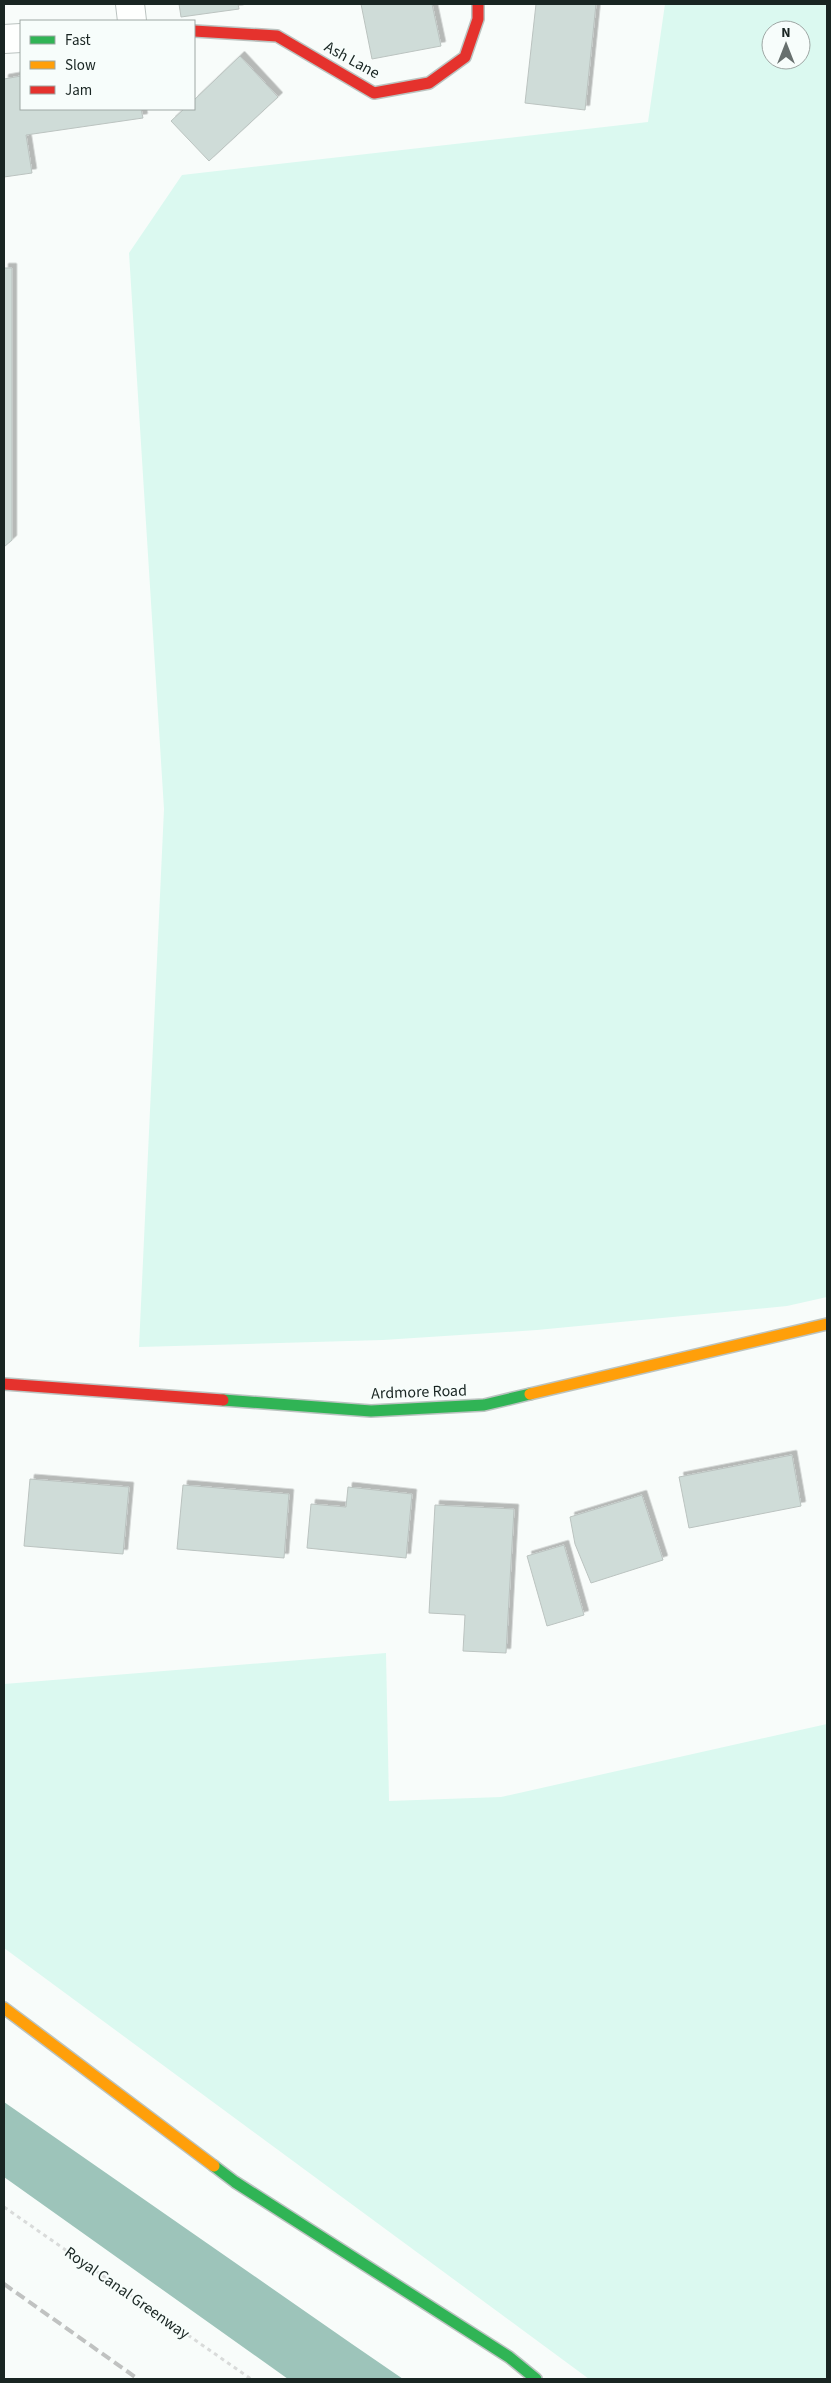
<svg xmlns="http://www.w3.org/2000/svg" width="831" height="2383" viewBox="0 0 831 2383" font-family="'Source Sans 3',sans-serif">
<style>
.green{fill:#dbf9f0;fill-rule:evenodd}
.water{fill:#9dc4ba}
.building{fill:#cfdcd8;stroke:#bbc3c0;filter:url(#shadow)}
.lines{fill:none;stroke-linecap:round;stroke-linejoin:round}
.street-casing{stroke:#bbc3c0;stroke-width:30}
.fast-casing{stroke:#bbc3c0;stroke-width:14}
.slow-casing{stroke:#bbc3c0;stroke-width:14}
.jam-casing{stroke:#bbc3c0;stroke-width:14}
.path{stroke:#d9dbda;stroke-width:3;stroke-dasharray:4 4;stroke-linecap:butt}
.street{stroke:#fefffe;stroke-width:28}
.fast{stroke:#30b455;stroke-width:11}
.slow{stroke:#ff9f0a;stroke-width:11}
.jam{stroke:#e5322d;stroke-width:11}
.rail{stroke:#c0c2c1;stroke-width:4;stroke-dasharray:10 5;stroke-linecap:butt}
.labels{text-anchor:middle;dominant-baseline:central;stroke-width:4;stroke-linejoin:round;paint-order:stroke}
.street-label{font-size:16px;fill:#192522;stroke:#f7fdfb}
</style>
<defs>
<filter id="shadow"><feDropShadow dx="4.5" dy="-4.5" stdDeviation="0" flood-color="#0004"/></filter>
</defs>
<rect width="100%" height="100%" fill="#f8fcfa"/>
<path class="green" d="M665,4H827V1297L787,1306L537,1330L383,1340L139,1347L164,809L129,253L182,175L648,122ZM771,30H801V60H771Z
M386,1653L389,1801L501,1797L827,1724V2379H589L4,1948V1684Z"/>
<path class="water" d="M4,2102L352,2344L403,2379H288L4,2177Z"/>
<path class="building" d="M179,4H238L239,9L181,17Z
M361,4H432L441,46L372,59Z
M536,4H596L585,110L525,103Z
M240,56L278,97L209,161L171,121L184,109H194V100Z
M21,76V109H141L143,118L26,135L32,173L4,177V79Z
M4,268H12V540L4,547Z
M792,1455L801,1506L689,1528L679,1477Z
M30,1479L129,1487L123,1554L24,1546Z
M183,1485L289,1494L284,1558L177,1549Z
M348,1487L412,1494L406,1558L307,1548L311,1504L346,1507Z
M642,1495L663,1560L591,1583L575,1544L570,1517Z
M435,1505L514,1509L506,1653L463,1651L465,1615L429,1613Z
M564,1545L584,1615L547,1626L527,1556Z"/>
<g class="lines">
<g class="street-casing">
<path id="street" d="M130,4L132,21
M4,39L21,38"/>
</g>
<g class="fast-casing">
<path id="fast" d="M223,1400L371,1411L484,1405L530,1394
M214,2166L235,2182L509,2357L536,2379"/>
</g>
<g class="slow-casing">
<path id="slow" d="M530,1394L827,1324
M4,2008L214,2166"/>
</g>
<g class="jam-casing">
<path id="jam" d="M194,31L277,36L374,93L429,83L465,57L478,19V4
M4,1384L223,1400"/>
</g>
<path class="path" d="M4,2207L251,2379"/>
<use href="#street" class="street"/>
<use href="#fast" class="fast"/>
<use href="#slow" class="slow"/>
<use href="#jam" class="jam"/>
<path class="rail" d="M4,2284L138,2379"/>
</g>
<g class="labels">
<g class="street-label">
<text transform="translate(352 60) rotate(29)">Ash Lane</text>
<text transform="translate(419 1392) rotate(-2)">Ardmore Road</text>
<text transform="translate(127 2293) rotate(35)">Royal Canal Greenway</text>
</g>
</g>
<rect width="831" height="2383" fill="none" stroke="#192522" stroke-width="10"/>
<rect x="20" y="20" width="175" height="90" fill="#f7fdfb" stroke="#9ea7a4"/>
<rect x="30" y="36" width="25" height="8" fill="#30b455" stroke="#9ea7a4"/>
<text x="65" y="45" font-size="15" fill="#192522">Fast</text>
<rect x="30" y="61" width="25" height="8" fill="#ff9f0a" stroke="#9ea7a4"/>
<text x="65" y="70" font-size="15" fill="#192522">Slow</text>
<rect x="30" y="86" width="25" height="8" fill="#e5322d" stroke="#9ea7a4"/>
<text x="65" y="95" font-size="15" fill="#192522">Jam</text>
<g transform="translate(786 45)"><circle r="24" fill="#f7fdfb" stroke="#9ea7a4"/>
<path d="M0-4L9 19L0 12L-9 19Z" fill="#67706e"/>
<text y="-8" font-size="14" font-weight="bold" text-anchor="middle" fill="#192522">N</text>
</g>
</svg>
